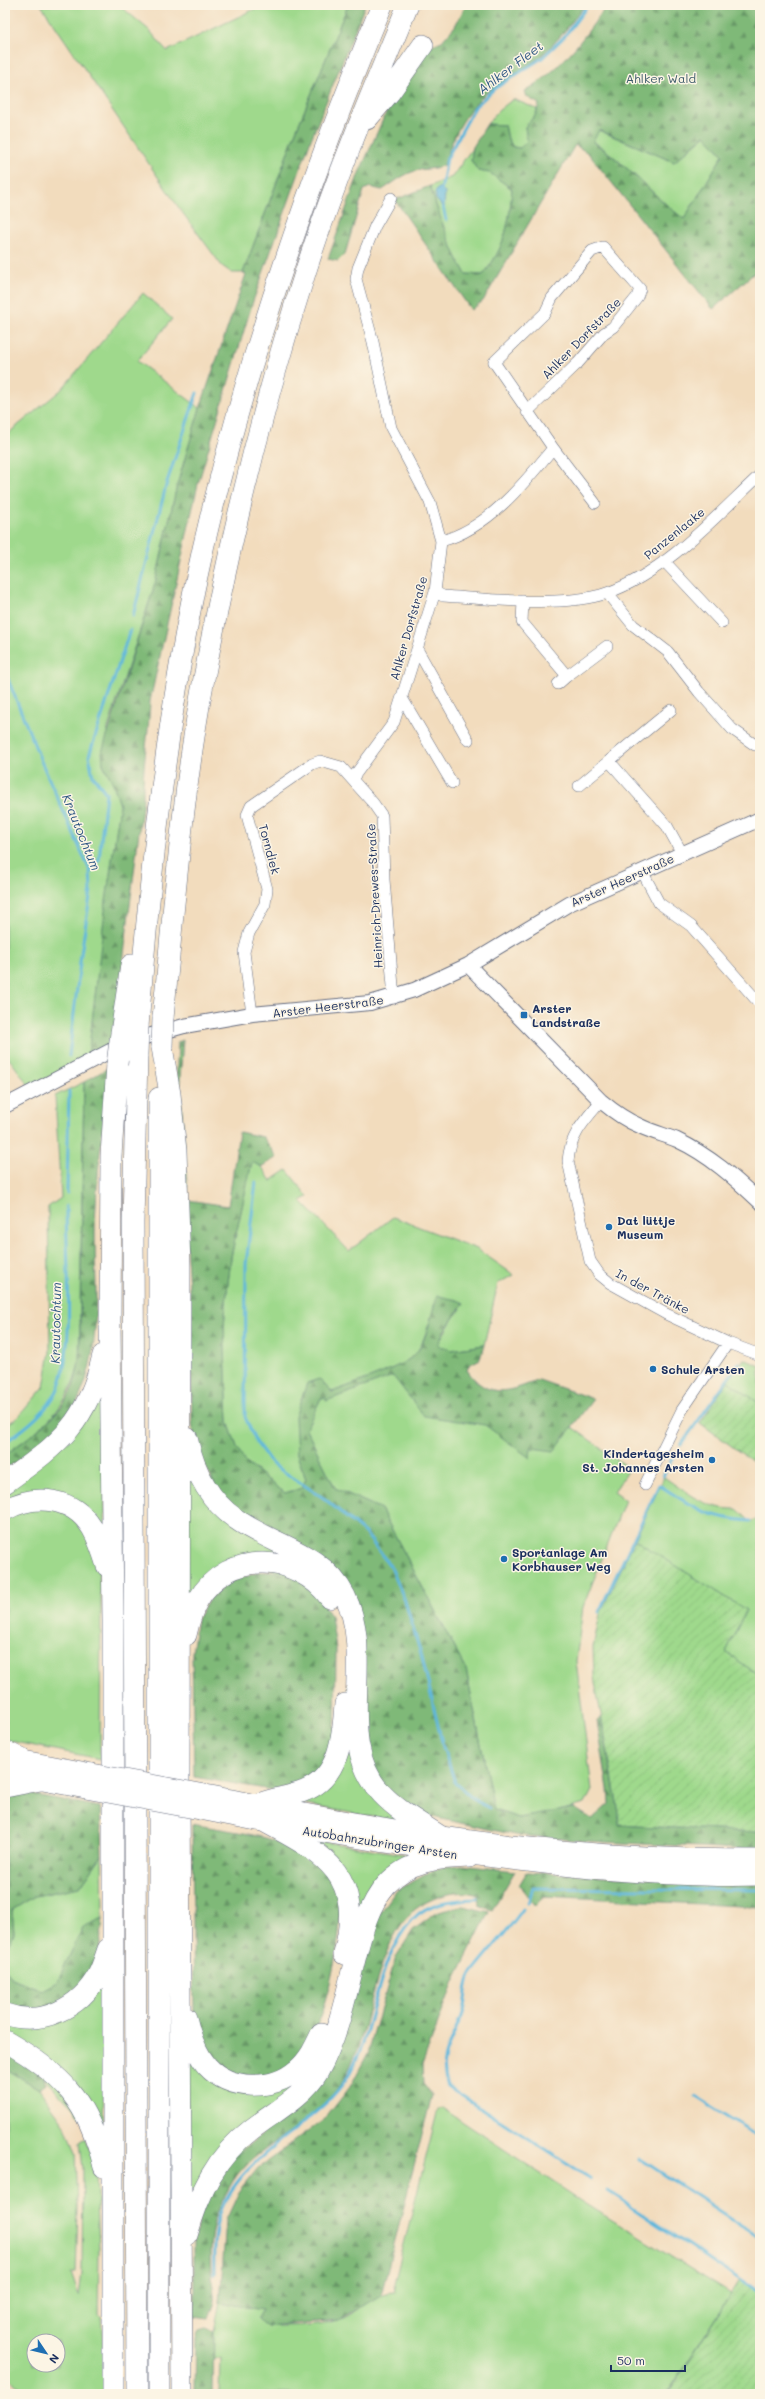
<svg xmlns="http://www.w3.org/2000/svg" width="765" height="2399" viewBox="0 0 765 2399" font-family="Mali,sans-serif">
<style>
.grass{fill:#9fd98c;stroke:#5d8475;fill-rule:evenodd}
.forest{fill:url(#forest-firs);stroke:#4d746b;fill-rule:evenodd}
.garden{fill:url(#garden-furrows);stroke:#5d8475}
.water{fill:#5fb7dc;stroke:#3d739d}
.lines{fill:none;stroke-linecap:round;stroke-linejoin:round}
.stream{stroke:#5fb7dc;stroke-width:3}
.minor-casing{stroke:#666c7f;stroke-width:12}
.tertiary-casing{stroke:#666c7f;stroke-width:16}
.trunk-casing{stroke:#666c7f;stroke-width:20}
.motorway-casing{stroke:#666c7f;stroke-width:22}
.minor{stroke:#fff;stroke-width:11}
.tertiary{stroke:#fff;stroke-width:14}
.trunk{stroke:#fff;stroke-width:19}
.motorway{stroke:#fff;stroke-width:21}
.trunk-bridge-casing{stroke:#666c7f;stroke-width:20;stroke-linecap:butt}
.motorway-bridge-casing{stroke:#666c7f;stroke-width:22;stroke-linecap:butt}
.trunk-bridge{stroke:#fff;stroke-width:19}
.motorway-bridge{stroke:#fff;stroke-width:21}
.poi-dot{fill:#1f6fb2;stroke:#fcf5e5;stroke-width:1.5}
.labels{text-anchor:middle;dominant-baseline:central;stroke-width:3;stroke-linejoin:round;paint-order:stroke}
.park-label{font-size:12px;fill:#3c5a6a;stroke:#fcf5e5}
.street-label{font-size:12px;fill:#1b2f5e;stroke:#fcf5e5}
.poi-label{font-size:12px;font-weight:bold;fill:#1b2f5e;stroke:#fcf5e5;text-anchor:start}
.water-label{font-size:13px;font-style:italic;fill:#2f5884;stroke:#fcf5e5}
</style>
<defs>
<pattern id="forest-firs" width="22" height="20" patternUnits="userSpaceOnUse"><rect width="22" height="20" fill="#7fb978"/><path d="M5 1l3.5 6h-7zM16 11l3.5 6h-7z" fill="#679766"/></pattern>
<pattern id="garden-furrows" width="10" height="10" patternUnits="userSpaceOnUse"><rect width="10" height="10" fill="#9fd98c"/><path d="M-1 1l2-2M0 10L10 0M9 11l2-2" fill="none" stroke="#88bb7b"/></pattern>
</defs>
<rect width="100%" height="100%" fill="#fcf5e5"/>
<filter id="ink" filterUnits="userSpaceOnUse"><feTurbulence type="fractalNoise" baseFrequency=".025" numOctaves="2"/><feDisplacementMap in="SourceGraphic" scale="8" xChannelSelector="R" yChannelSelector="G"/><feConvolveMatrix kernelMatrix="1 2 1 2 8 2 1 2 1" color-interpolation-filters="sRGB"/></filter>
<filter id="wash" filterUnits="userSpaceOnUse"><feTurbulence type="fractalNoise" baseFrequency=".012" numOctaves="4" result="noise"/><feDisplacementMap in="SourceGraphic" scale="16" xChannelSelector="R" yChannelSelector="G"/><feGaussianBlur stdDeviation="0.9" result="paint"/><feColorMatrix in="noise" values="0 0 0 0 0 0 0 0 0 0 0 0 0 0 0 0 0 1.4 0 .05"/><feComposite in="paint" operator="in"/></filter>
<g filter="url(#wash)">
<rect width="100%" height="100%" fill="#f2dcbd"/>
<path class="grass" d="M41,5H119L149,30L167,51L263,5H348L294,136L243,273H232L222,266L179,208Z
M513,99L537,109L536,114L525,127L527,141L520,148L513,147L508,139L505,125L487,124L498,111Z
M598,130L674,162L706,135L723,155L684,219C652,195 626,163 593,141Z
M473,147L471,160L478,171L490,173L512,189C509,224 506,246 483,275L466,274C449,246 440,217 430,186L452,177Z
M143,293L172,319L137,361L200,408L177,485L155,584L108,728L103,764L113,783L120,805L109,882L88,1056L30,1087L5,1053V436L61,390Z
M84,1082L79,1363C67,1412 43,1426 5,1455V1426L18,1417L44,1387L50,1352L48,1207L61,1198L55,1096Z
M252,1161L262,1167L271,1181L287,1170L308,1197L301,1201L349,1251L393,1217L477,1249L514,1275L498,1283L484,1345L451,1350L437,1345L454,1317L461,1309L437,1295C433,1310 425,1342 416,1353C404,1368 351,1385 332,1392L321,1383L297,1455L306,1479L302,1488L285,1493L245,1462L237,1447L228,1422L224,1326L227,1292L231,1257Z
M744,1359L760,1366V1404L728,1381Z
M394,1374L562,1420L629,1468L614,1492L625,1500L583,1607L576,1661L592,1790L585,1804L548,1814L519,1818L494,1810L466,1669L381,1509L335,1488L306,1429L321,1398Z
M101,1382L106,1541L84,1511L5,1503V1488Z
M185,1452L270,1543L340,1601L402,1822L290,1802L343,1758L351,1653L341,1606L253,1559L186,1617Z
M664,1477C687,1493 707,1510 737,1509L751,1522L760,1518V1676L726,1652L746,1610L635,1540Z
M55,1508L71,1517L87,1534L97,1555L101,1596L100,1759L5,1740V1518L16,1509Z
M312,1840L415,1856L387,1877L322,2055L188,2212L186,2036L329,2032L353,1942Z
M102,1855L103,1918L70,1955L57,1982L42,1990L12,1978L5,1969V1952L14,1933L12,1910L35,1896L80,1887Z
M106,1966L103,2140L5,2036V2020Z
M5,2068L39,2089L67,2128L76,2153L78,2208L76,2273H71L79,2296L82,2273L83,2169L80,2142L86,2138L96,2172L99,2249L98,2315L101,2316L107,2394H28L5,2374ZM34,2341H58V2365H34Z
M442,2108L583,2202L731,2294L667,2394H220L221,2359H213L214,2331L220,2302L263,2310L267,2326C287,2326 320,2326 339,2320C360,2314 369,2293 395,2292L394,2284L438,2109Z"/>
<path class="forest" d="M348,5H365L310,142L252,304L198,484L150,701C149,734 142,766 143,799L113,1044L88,1056L106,901L120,805L113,783L103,764L102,752L155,584L177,485L200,408L246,274L243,273L294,136Z
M466,5H585C571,23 558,41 541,56C527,67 510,76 495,86C468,105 453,135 444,165C434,170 423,168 412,172C401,176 392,184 382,190L370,187L364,190L345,254L338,261L328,259L359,173L389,106L427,47L442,41L455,26Z
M607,5H760V268L713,309L588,153L575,145L483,301L471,310L395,200L430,186C440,217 449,246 466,274L483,275C506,246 509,224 512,189L490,173L478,171L471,160L473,147L487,124L505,125L508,139L513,147L520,148L527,141L525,127L536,114L539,104L527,97L525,91C560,71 584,38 607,5ZM599,130L674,162L705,135L723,155L684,219C652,195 626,163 593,142Z
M183,1040L180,1079L188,1200L228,1206L239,1132L263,1137L277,1157L262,1167L252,1162L231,1257L227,1292L224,1326L228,1422L237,1447L245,1462L285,1493L302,1488L306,1479L297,1455L295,1417L307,1383L319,1379L332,1392C350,1385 405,1367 416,1353C426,1342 433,1310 437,1295C447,1299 455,1298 464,1303L444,1331L438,1345L451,1350L484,1345L480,1359L469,1365L467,1370C488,1401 510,1391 539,1380L593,1399L554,1451L531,1448L530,1458L485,1425L424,1416L393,1376L326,1401V1398H321L306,1429L335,1488L381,1509L466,1669L494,1810L519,1818L574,1808L592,1819L609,1804L608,1789L597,1721L601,1718L619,1813L618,1825L760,1832V1850L585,1841L516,1835L419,1814L384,1786L365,1745L354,1600L221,1496L196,1449L192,1422L191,1319L176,1087L178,1042Z
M110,1067C105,1113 98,1159 96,1205C91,1277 110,1358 66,1421C51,1442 25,1454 5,1470V1455C30,1436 62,1416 73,1386C80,1368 80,1349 80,1331L84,1082Z
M259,1572H279L303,1582L318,1596L331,1616L336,1649L335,1741L317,1773L299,1785L272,1790L194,1777L192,1653L197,1619L210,1598L230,1582Z
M5,1793H24L100,1807L102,1855L80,1887L35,1896L12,1910L14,1933L5,1952Z
M192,1824C233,1832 282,1835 316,1862C322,1866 331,1876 334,1882C352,1914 325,2015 308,2047C302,2058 284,2069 274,2077C261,2076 244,2078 231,2074C210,2068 199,2033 194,2015Z
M461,1865L515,1871L492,1910L479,1905L478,1895C457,1887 424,1899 409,1915C373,1954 371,2030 345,2077C323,2116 278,2136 246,2165C233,2177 223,2198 217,2214C210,2230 209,2253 211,2271C212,2280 216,2291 215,2301C215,2306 211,2313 209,2318L194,2316V2242L200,2213L224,2166L274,2123L363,1965L378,1916L395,1892L423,1875L443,1867Z
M527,1872L760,1884V1907L544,1896L535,1906L519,1885Z
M463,1906L489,1912L454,1981L422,2065L423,2084L432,2095L381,2295L339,2320L267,2326L258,2319L262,2310L220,2302L226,2220L239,2192L258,2168L325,2119L350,2087L368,2053L396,1957L413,1930L438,1912Z
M103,1918L98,1960L90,1980L47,2012L5,2008V1969L12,1978L42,1990L57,1982L83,1927Z
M5,2049L42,2074L46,2084L39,2089L5,2068Z
M206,2328L214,2331L213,2394H195L196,2339L199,2330Z"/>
<path class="garden" d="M728,1381L760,1404V1467L700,1423Z
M635,1540L746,1610L726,1652L760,1676V1832L618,1825L619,1813L594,1677L593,1647L600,1614Z
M740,2280L760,2294V2394H668Z"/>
<path class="water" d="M439,187L445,192L444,209L436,199L435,192Z"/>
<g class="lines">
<path class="stream" d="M441,191L447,158L475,107L494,89L542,58L564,37L588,5
M443,206L446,220
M133,616L167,482L197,393
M5,672L41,761L90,871L91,890L81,954L69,1056
M90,872L99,860L106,793L93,776L89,756L130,630
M256,1182L246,1264L245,1417L256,1442L272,1464L325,1499L366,1534L391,1567L405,1601L423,1661L443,1747L455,1782L473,1799L489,1808
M67,1193L69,1091
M5,1442C25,1429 46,1413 57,1391C76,1350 66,1254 66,1206
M681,1445L739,1363
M663,1476L675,1453
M599,1612L659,1485C692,1507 709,1519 751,1521
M528,1903L533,1888L760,1890
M523,1909C507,1932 488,1952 471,1974C465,1983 466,2000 463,2010C456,2037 435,2057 447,2086L590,2179
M696,2097L760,2137
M639,2158L760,2238
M607,2191L760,2293
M214,2274C214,2261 213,2247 215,2234C221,2184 263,2155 299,2126C316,2112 334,2098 346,2079C377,2030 373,1962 413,1919C429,1901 455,1900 477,1899"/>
</g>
</g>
<g filter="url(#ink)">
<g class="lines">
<g class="minor-casing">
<path id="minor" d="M553,448L595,503
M441,541C487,529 524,484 553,448L494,362L545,313L552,298L592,251L603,247L640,289L637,297L613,327L604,333L578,363L527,412
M664,561L722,623
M435,592L443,596C489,599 564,608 607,593C665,573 716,516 760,475
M607,593L633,625L668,652L699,692L732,729L755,745
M523,601L522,622L567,676L607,646
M417,649L468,740
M558,684L567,676
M402,698L452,783
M671,710L609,761L667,826L682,853
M352,779L394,722L435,592L441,541L430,502L391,428L373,342L356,279L358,268L375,226L391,198
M579,786L609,761
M642,871L659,903L691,926L760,1004
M252,1014L244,952L249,933L265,904L267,889L247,815L251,806L312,764L320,761L341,767L373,803L382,816L384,880L394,998
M601,1101C585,1120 570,1135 568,1161L590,1261L599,1274L610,1283L666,1314L728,1343L760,1355
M645,1485L682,1410L728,1343"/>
</g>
<g class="tertiary-casing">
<path id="tertiary" d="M468,965L601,1101C613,1111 625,1120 640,1126C652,1132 665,1135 677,1140C709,1155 735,1178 760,1202
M5,1106L110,1051L148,1036L184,1026L252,1014L370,1003L414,990L468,965L569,904L760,819"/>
</g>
<g class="trunk-casing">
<path id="trunk" d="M7,1757L92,1773
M5,1774L91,1790
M200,1793C280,1808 360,1825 441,1836C547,1851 653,1859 760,1859
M200,1810C329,1836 459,1856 591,1869C647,1874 704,1878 760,1876"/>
</g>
<g class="motorway-casing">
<path id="motorway" d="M367,119L390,92L423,45
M163,1018C174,908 182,798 202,689C228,547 262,407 306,270C335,180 372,92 408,5
M138,1027C149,880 165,734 194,590C236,389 303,195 382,5
M121,1033L131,965
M162,1047L170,1094L176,1151L180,1266L179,1785L182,2394
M187,1438C194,1470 208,1500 236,1519C273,1546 322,1551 345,1596C376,1658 332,1741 382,1794C398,1811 420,1823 440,1836
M5,1483C60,1443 87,1424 103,1355
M5,1510C35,1493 73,1497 92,1528C99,1540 103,1553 107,1566
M186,1635C189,1622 191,1611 198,1600C228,1549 297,1553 330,1598
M5,1751L21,1759
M5,1787L40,1780
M259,1804C274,1798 289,1797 304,1791C339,1778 343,1737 345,1704
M267,1823C328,1856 364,1876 344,1954
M5,2014C41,2027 80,2008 98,1975C102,1967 105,1958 108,1949
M186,2018C190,2035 196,2053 207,2066C230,2091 273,2091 297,2070C309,2060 315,2047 321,2034
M5,2041C63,2074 89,2102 104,2167
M187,2235C199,2193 216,2156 252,2129C274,2112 303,2097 318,2072C337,2038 345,2000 354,1963C361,1936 367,1907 386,1885C409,1860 438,1858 469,1857
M113,2394V1621L110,1323L111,1156L117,1064
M137,2394L133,1222L137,1055
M159,2394V1098"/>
</g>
<use href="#minor" class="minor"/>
<use href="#tertiary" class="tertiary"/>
<use href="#trunk" class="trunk"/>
<use href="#motorway" class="motorway"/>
<g class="trunk-bridge-casing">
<path id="trunk-bridge" d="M92,1773L200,1793
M91,1790L200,1810"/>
</g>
<g class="motorway-bridge-casing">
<path id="motorway-bridge" d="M162,1047L163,1018
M137,1055L138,1027
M117,1064L121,1033"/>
</g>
<use href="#trunk-bridge" class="trunk-bridge"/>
<use href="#motorway-bridge" class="motorway-bridge"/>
</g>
</g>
<g class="poi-dot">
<rect x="520" y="1011" width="8" height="8" rx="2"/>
<circle cx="609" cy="1227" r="4"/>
<circle cx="653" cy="1369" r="4"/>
<circle cx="712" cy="1460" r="4"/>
<circle cx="504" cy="1559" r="4"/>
</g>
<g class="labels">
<g class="park-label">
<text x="661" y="78">Ahlker Wald</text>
</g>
<g class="street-label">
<text transform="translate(581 338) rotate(-46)">Ahlker Dorfstraße</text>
<text transform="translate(674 533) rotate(-39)">Panzenlaake</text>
<text transform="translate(408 628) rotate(-74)">Ahlker Dorfstraße</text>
<text transform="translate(270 849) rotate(75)">Torndiek</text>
<text transform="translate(622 880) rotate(-24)">Arster Heerstraße</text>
<text transform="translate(374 896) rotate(-93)">Heinrich-Drewes-Straße</text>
<text transform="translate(328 1006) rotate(-7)">Arster Heerstraße</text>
<text transform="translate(653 1291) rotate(28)">In der Tränke</text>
<text transform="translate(380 1842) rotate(9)">Autobahnzubringer Arsten</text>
</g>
<g class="poi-label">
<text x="532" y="1008">Arster<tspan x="532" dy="14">Landstraße</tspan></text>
<text x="617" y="1220">Dat lüttje<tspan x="617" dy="14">Museum</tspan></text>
<text x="661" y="1369">Schule Arsten</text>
<text x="704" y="1453" text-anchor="end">Kindertagesheim<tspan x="704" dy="14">St. Johannes Arsten</tspan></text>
<text x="512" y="1552">Sportanlage Am<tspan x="512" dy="14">Korbhauser Weg</tspan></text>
</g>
<g class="water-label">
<text transform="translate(510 67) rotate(-37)">Ahlker Fleet</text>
<text transform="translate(82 832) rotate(68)">Krautochtum</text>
<text transform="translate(55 1323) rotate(-89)">Krautochtum</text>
</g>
</g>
<rect width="765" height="2399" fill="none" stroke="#fcf5e5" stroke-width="20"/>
<g transform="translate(46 2353) rotate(125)"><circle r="19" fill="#fcf5e5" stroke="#a2a6af"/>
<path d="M0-3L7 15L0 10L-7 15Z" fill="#1f6fb2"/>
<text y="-6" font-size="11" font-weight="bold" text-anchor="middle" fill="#1b2f5e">N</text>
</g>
<path d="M611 2365v6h74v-6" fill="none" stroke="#1b2f5e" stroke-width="2"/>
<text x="617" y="2365" font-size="12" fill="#1b2f5e" stroke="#fcf5e5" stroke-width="3" paint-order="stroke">50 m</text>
</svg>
